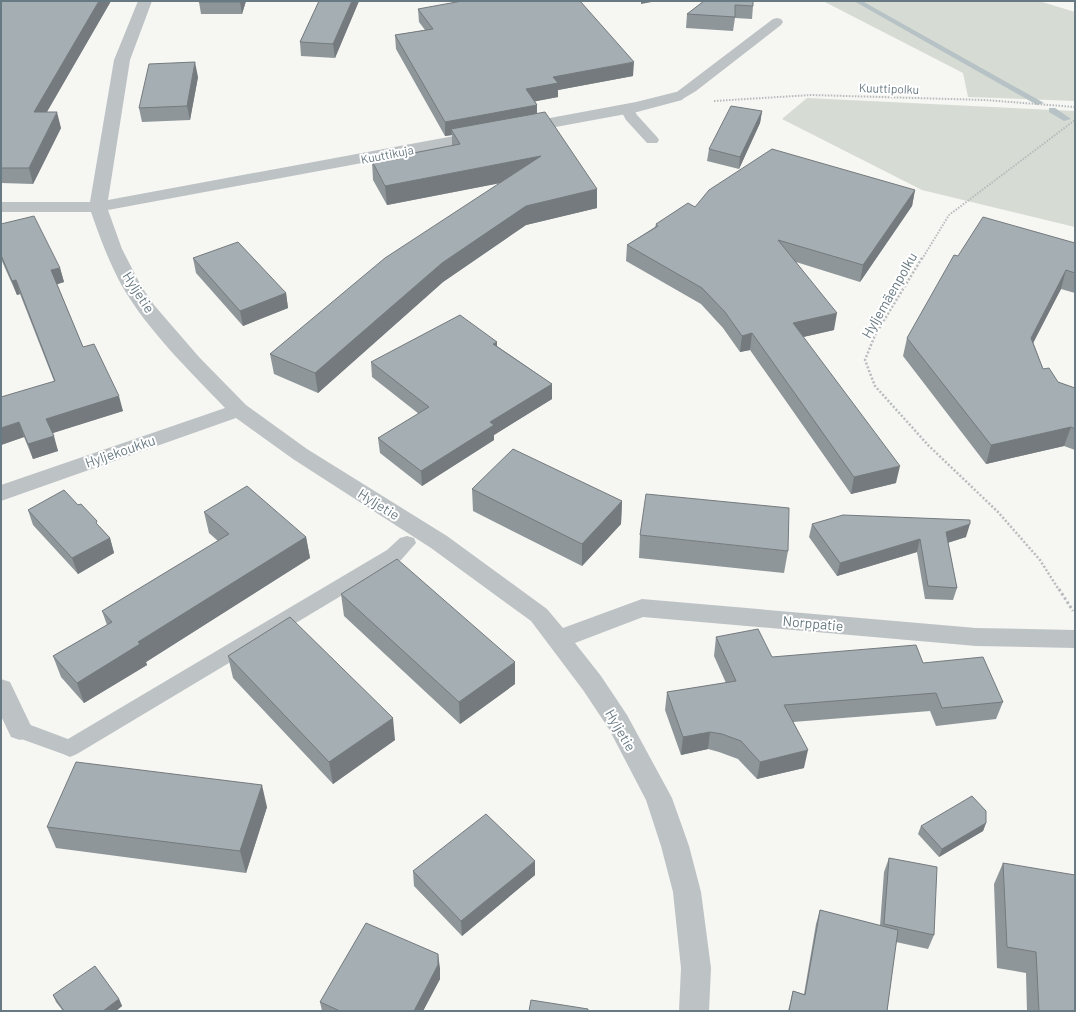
<svg xmlns="http://www.w3.org/2000/svg" width="1076" height="1012" viewBox="0 0 1076 1012" font-family="Barlow,sans-serif">
<style>
.green{fill:#d6dbd3}
.lines{fill:none;stroke-linecap:round;stroke-linejoin:round}
.stream{fill:#b6c2c5;fill-rule:evenodd}
.path-far2{stroke:#b8bbbd;stroke-width:2;stroke-dasharray:1.5 1.5;stroke-linecap:butt}
.path-far1{stroke:#b8bbbd;stroke-width:2.5;stroke-dasharray:2 2;stroke-linecap:butt}
.path{stroke:#b8bbbd;stroke-width:3;stroke-dasharray:2.5 2.5;stroke-linecap:butt}
.lane{fill:#bdc2c5;fill-rule:evenodd}
.street{fill:#bdc2c5;fill-rule:evenodd}
.wall{fill:#8e9699}
.shaded-wall{fill:#747a7d}
.building{fill:#a5aeb2;stroke:#747a7d}
.labels{text-anchor:middle;dominant-baseline:central;stroke-width:4;stroke-linejoin:round;paint-order:stroke}
.far-street-label{font-size:12px;fill:#677982;stroke:#fff}
.street-label{font-size:14px;fill:#677982;stroke:#fff}
</style>
<rect width="100%" height="100%" fill="#f6f6f3"/>
<path class="green" d="M823,1H1039L1075,12V101L968,97L963,73Z
M807,98L1075,111V227L922,190L782,119Z"/>
<g class="lines">
<path class="stream" d="M854,1H862L1044,103L1037,105Z
M1049,108H1055L1071,119L1064,121L1049,112Z"/>
<path class="path-far2" d="M714,101L811,95L985,100L1075,107
M922,259L949,215L1075,120"/>
<path class="path-far1" d="M922,258L875,335L865,360L875,386L928,445L998,512L1040,560L1059,590"/>
<path class="path" d="M1059,589L1073,611"/>
<path class="lane" d="M777,18L781,19L783,22L781,25L696,91L681,100H671L670,97L686,85L773,19Z
M627,105L632,106L637,115L657,137L659,140L657,143H647L626,120L620,109Z
M407,536L414,538L416,543L401,560L77,754L70,757L63,754L13,736L10,730L13,724L20,721L68,739L387,550L400,538Z"/>
<path class="street" d="M138,1H152L130,60L108,200L481,131L487,133L489,136L487,139L481,141L108,210L122,249L141,286L154,305L199,357L246,405L307,449L447,536L547,609L563,628L642,599L976,628L1075,630V648L976,646L643,617L575,643L601,676L627,715L672,798L689,846L701,892L711,968L709,1011H679L681,968L673,892L661,846L646,800L609,729L583,690L531,621L431,548L293,459L236,418L1,501V485L225,408C189,370 148,331 122,286C109,262 100,238 91,212H1V202H90L114,60Z
M676,92L682,94L684,97L682,100L637,112L523,133L517,131L515,128L517,125L523,123L636,102Z
M1,679L10,682L33,730L29,737L20,740L11,737L1,716Z"/>
</g>
<path class="wall" d="M1,1H111L47,112L61,128L33,184L1,183Z
M246,1L242,14H201L199,2Z
M319,1H359L335,58L301,56L300,42Z
M704,1L753,6L752,19L735,18L733,31L686,28L687,14Z
M418,9L633,76L558,90V97L535,101L537,105V114L597,208L526,225L443,282L318,393L274,374L270,354L501,183L387,205L373,180L372,161L452,146V135L445,136L396,49L395,35L425,30L419,22Z
M198,77L190,120L142,122L139,108Z
M762,111L760,123L739,169L707,161L709,149Z
M915,190L912,206L860,282L796,262L834,330L803,337L896,483L851,494L750,350L740,352L723,328L701,304L626,261L627,245L655,227L656,224L695,207Z
M1,224L60,268L64,282L57,284L83,347L123,411L52,433L58,451L33,459L24,437L1,445L54,381L20,294L17,295L1,259Z
M1075,243V293L1061,289L1033,342L1043,369L1058,382L1075,388V450L1064,446L986,464L903,356L907,338Z
M193,258L286,293L288,308L243,326L196,273Z
M497,346L552,384V399L494,435V440L422,486L380,453L378,438L419,414L372,377L371,362Z
M472,489L622,501L621,524L582,566L473,511Z
M28,510L99,526L110,538L114,553L78,574L33,525Z
M204,512L306,537L310,558L146,662L147,665L84,703L61,677L53,656L107,625L102,611L218,541L209,533Z
M812,524L966,537L948,543L957,588L953,600L925,599L917,552L837,576L809,537Z
M640,535L788,551L784,573L639,558Z
M341,594L515,684L460,724L344,616Z
M716,637L772,657L923,663L1003,702L996,719L936,726L930,711L793,722L804,768L757,779L738,759L719,752L708,749L681,755L665,710L667,692L726,683L714,656Z
M228,656L395,740L333,784L233,678Z
M267,807L246,873L56,848L47,827Z
M986,823L983,831L939,857L918,834L921,826Z
M889,858L934,935L928,949L896,942L887,1011H788L793,991L804,994L816,924L820,910L880,926L884,872Z
M535,861V875L462,936L414,886L413,871Z
M1003,863L1075,1011H1027L1026,973L997,968L994,884Z
M440,968V979L423,1011H322L320,1002Z
M53,995L119,999L122,1006L116,1011H63L56,1002Z"/>
<path class="shaded-wall" d="M99,1H111L38,127L34,112Z
M240,1H246L242,14L240,2Z
M352,1H359L335,58L333,44Z
M641,1H657L641,4Z
M195,62L198,77L190,120L187,106Z
M634,62L633,76L558,90V97L527,103L526,89L553,77Z
M537,105V119L451,129L452,135L445,136V122Z
M762,111L760,123L739,169L740,157Z
M57,112L61,128L33,184L29,168Z
M541,156V175L387,205L385,186Z
M597,189V208L526,225L443,282L318,393L315,373L442,263L526,206Z
M915,190L912,206L860,282L863,265Z
M60,268L64,282L55,285L51,270Z
M1066,270L1061,289L1026,357L1031,338Z
M16,280L20,294L17,295L12,281Z
M286,293L288,308L243,326L240,311Z
M837,313L834,330L790,340L793,323Z
M752,333L750,350L740,352L742,336Z
M497,342V357L493,344Z
M552,384V399L494,435V440L422,486L421,471L490,422Z
M119,396L123,411L50,434L46,419Z
M19,422L24,437L1,445V428Z
M1071,427L1064,446L986,464L991,445Z
M54,436L58,451L33,459L28,444Z
M900,466L896,483L851,494L854,477Z
M622,501L621,524L582,566V544Z
M970,524L966,537L943,544L946,532Z
M306,537L310,558L146,662L147,665L84,703L77,683L138,642Z
M110,538L114,553L78,574L72,558Z
M920,539L917,552L837,576L840,563Z
M515,662V684L460,724L459,702Z
M393,718L395,740L333,784L329,762Z
M710,732L708,749L681,755L683,737Z
M808,750L804,768L757,779L760,762Z
M262,785L267,807L246,873L240,851Z
M986,823L983,831L939,857L942,849Z
M535,861V875L462,936L461,921Z
M438,954L440,968V979L423,1011H414Z
M119,999L122,1006L116,1011H103Z"/>
<path class="building" d="M1,1H99L34,112H57L29,168H1Z
M200,1H240V2H199Z
M319,1H352L333,44L300,42Z
M462,1H580L634,62L553,77L558,83L526,89L537,105L445,122L395,35L433,29L418,9Z
M704,1H753V6L735,5V17L687,14Z
M195,62L187,106L139,108L149,64Z
M731,106L762,111L740,157L709,149Z
M545,112L597,189L526,206L442,263L315,373L270,354L385,258L541,156L385,186L372,161L460,144L451,129Z
M772,149L915,190L863,265L778,240L837,313L793,323L900,466L854,477L752,333L742,336L725,312L702,288L627,245L658,226L656,224L688,203L695,207L709,190Z
M34,216L60,268L51,270L83,347L94,344L119,396L46,419L54,436L28,444L19,422L1,428V397L55,381L16,280L12,281L1,255V224Z
M983,217L1075,243V273L1066,270L1031,338L1043,369L1049,368L1058,382L1075,388V429L1071,427L991,445L907,338L954,255L958,256Z
M238,242L286,293L240,311L193,258Z
M460,315L497,342L493,344L552,384L490,422L494,425L421,471L378,438L429,407L371,362Z
M513,449L622,501L582,544L472,489Z
M247,486L306,537L138,642L140,644L77,683L53,656L112,622L102,611L229,534L204,512Z
M64,490L78,505L81,504L97,521L96,523L110,538L72,558L28,510Z
M646,494L789,508L788,551L640,535Z
M843,515L970,520V524L946,532L957,588L928,586L920,539L840,563L812,524Z
M397,559L515,662L459,702L341,594Z
M290,617L393,718L329,762L228,656Z
M758,629L772,657L916,645L923,663L983,657L1003,702L942,708L936,693L784,705L808,750L760,762L741,741L722,734L710,732L683,737L667,692L736,681L716,637Z
M76,762L262,785L240,851L47,827Z
M972,796L986,811V823L942,849L921,826Z
M486,814L535,861L461,921L413,871Z
M889,858L937,867L934,935L884,924Z
M1003,863L1075,875V1011H1039L1036,952L1007,947Z
M820,910L898,930L887,1011H789L793,991L805,995Z
M366,923L438,954V965L414,1011H340L320,1002Z
M95,966L119,999L103,1011H64L53,995Z
M531,1000L588,1009V1011H529Z"/>
<g class="labels">
<g class="far-street-label">
<text transform="translate(889 88) rotate(2)">Kuuttipolku</text>
<text transform="translate(387 154) rotate(-11)">Kuuttikuja</text>
</g>
<g class="street-label">
<text transform="translate(139 292) rotate(57)">Hyljetie</text>
<text transform="translate(889 295) rotate(-60)">Hyljemäenpolku</text>
<text transform="translate(120 451) rotate(-19)">Hyljekoukku</text>
<text transform="translate(379 504) rotate(32)">Hyljetie</text>
<text transform="translate(813 623) rotate(5)">Norppatie</text>
<text transform="translate(621 730) rotate(60)">Hyljetie</text>
</g>
</g>
<rect width="1076" height="1012" fill="none" stroke="#677982" stroke-width="4"/>
</svg>
